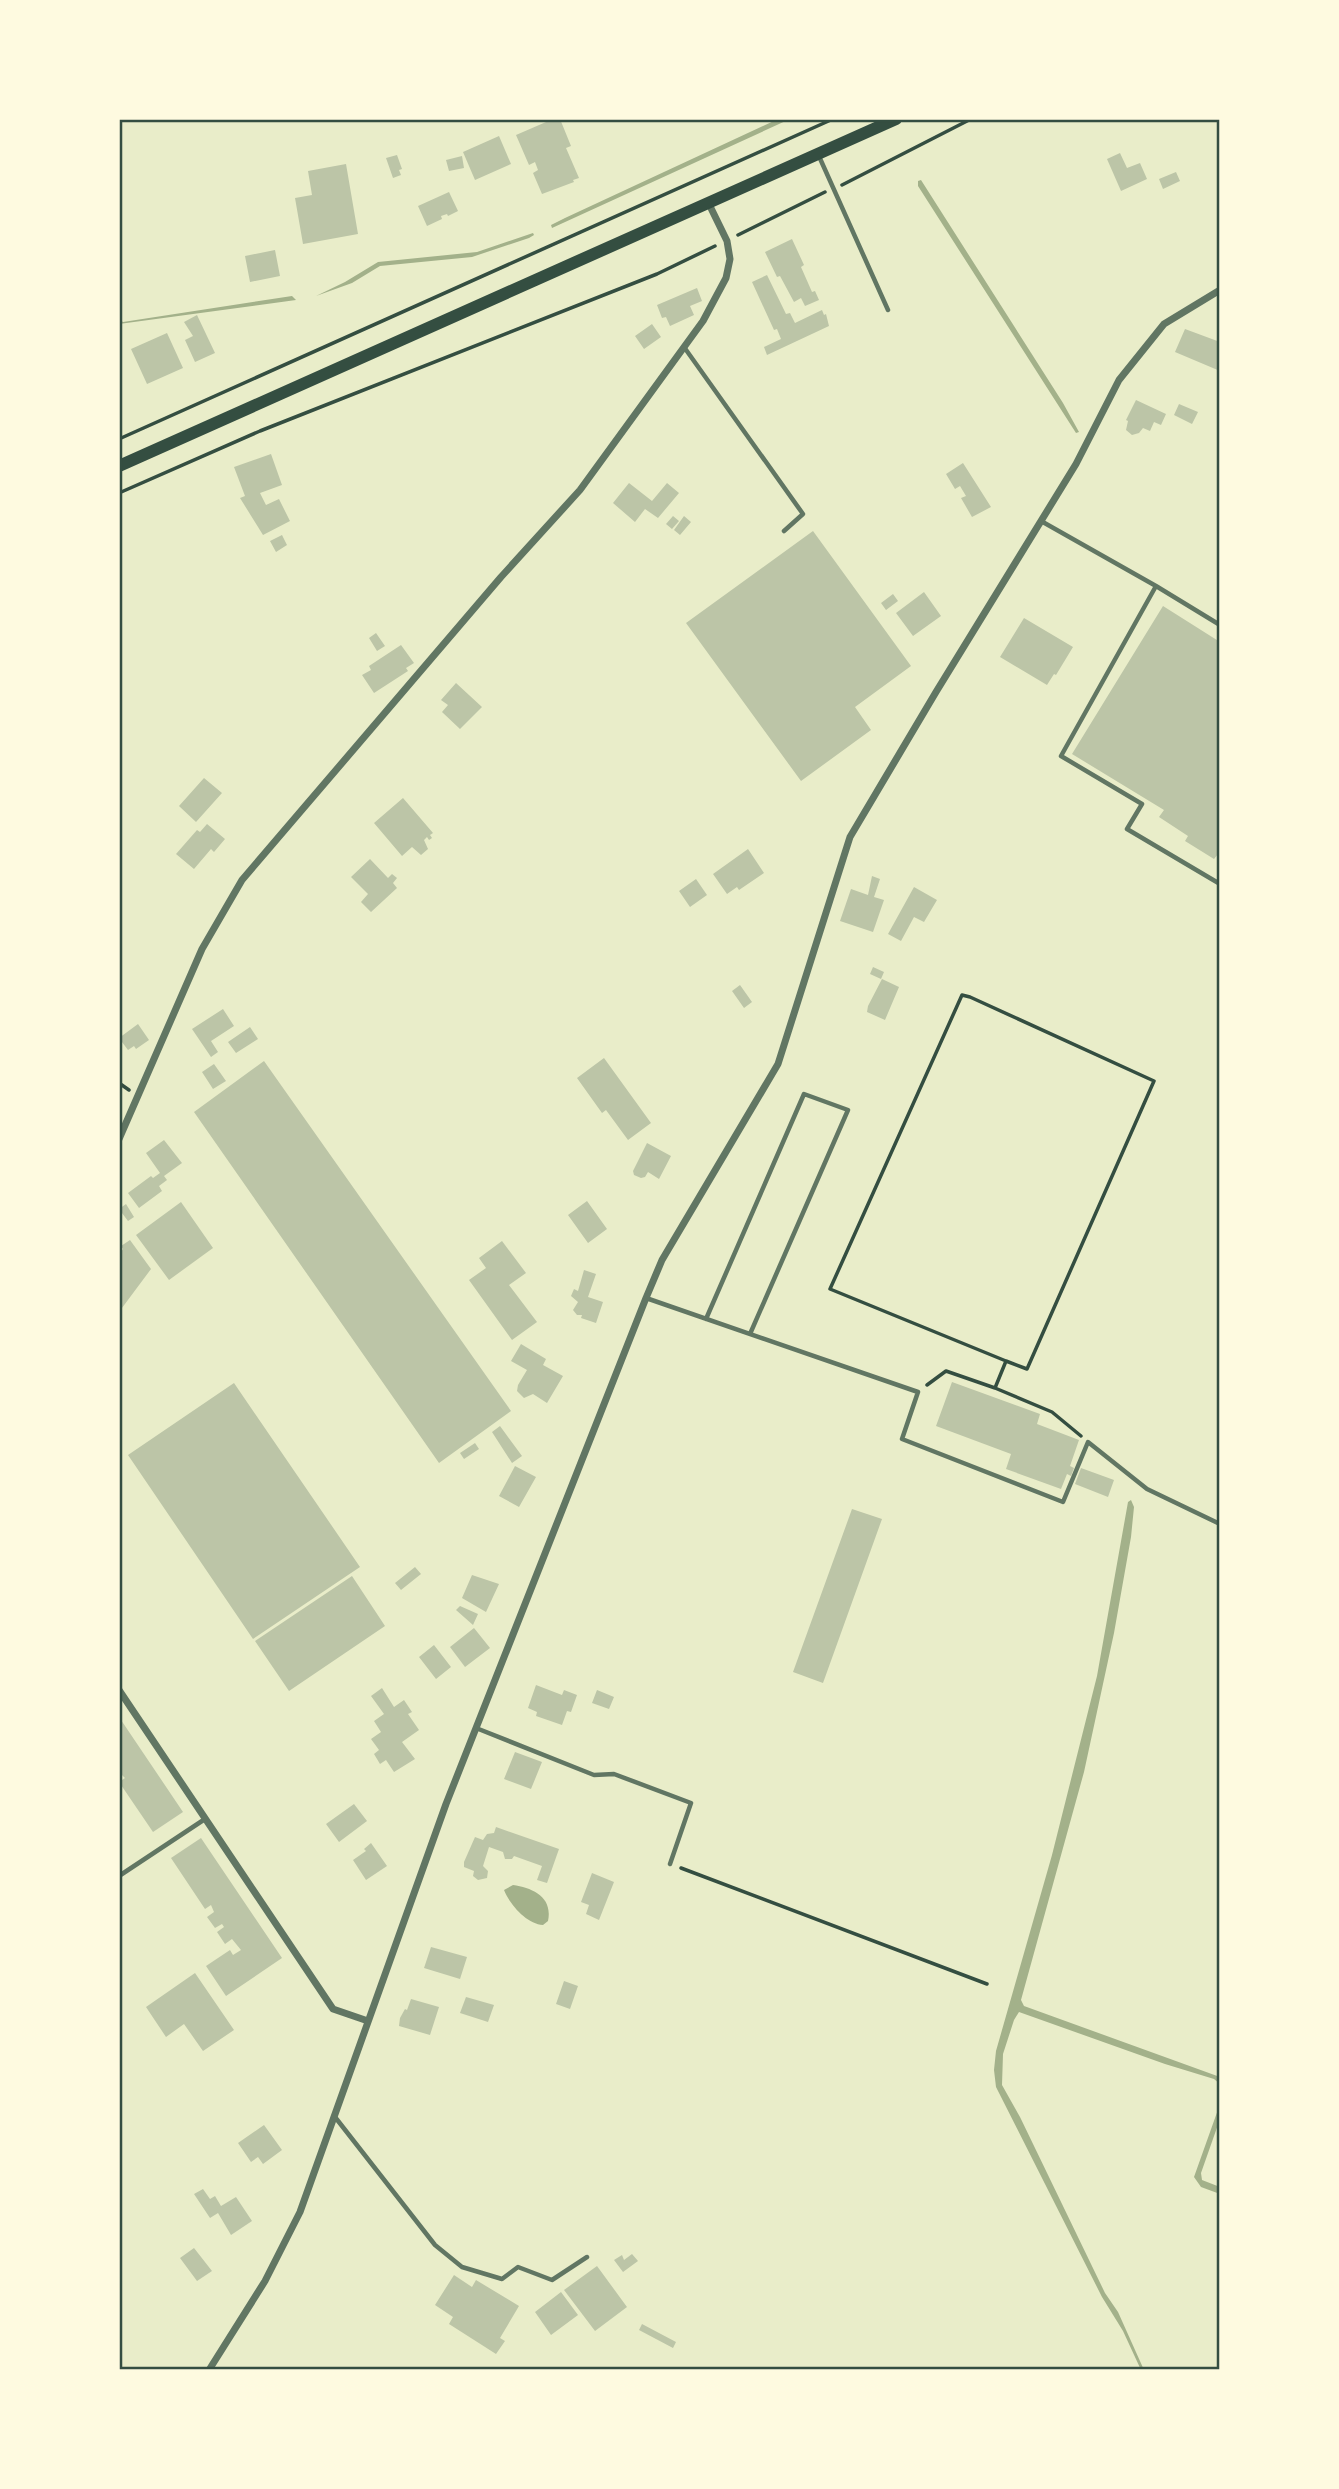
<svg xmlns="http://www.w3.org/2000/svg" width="1339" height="2489" viewBox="0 0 1339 2489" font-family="Helvetica,sans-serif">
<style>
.water{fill:#a3b18a}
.building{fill:#bcc5a7}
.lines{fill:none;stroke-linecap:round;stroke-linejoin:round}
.path{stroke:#344e41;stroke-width:3.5}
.service{stroke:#617663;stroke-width:4.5}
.minor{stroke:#617663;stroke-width:7}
.secondary{stroke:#344e41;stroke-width:12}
.neatline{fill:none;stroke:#344e41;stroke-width:2.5}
</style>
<rect width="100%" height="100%" fill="#e9edc9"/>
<path class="water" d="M778,119H790L552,228L551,225L565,218Z
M921,180L1063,403L1079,432L1076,433L918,186V181Z
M533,233L534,235L529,238L472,257L380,266L352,283L316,296L345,282L378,262L477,252Z
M292,296L296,300L119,324V320L123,322Z
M1131,1500L1134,1507L1131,1537L1114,1633L1084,1772L1021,2000L1024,2006L1220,2077V2084L1214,2079L1165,2064L1019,2012L1014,2020L1003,2054L1002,2085L1020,2117L1105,2293L1118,2312L1144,2370H1141L1123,2331L1102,2297L996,2087L994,2070L996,2051L1052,1855L1097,1676L1128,1502Z
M513,1885C533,1888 553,1897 548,1921L543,1925C527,1924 510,1905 504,1890Z
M1220,2104V2119L1201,2173L1202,2180L1220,2187V2194L1201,2187L1194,2177Z"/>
<path class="building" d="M553,119H560L571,146L566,148L579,178L573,180L574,182L542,194L533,173L538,170L535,162L529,165L516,135Z
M499,136L511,164L475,180L463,152Z
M1120,153L1127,168L1140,163L1147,179L1121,191L1107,159Z
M397,155L402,169L399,170L401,175L393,178L386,158Z
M462,156L464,168L449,171L446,160Z
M346,164L358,234L303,244L295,198L312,195L308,171Z
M1176,172L1180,181L1163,189L1159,179Z
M449,192L458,211L448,216L447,214L441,216L442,219L427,226L418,206Z
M792,239L804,265L801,267L812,292L815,291L819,300L805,306L801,298L794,302L780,276L777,277L765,252Z
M275,250L280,276L250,282L245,256Z
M767,275L786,314L790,313L795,323L822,310L824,315L826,314L829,326L767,355L764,347L781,339L777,329L774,330L752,282Z
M697,288L702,301L690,306L694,315L670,326L666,317L662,318L657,305Z
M197,315L215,353L195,362L185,340L193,336L184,322Z
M652,324L661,337L644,349L635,336Z
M1185,329L1220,342V371L1175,352Z
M167,333L183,368L147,384L131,349Z
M1136,400L1166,414L1161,425L1154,422L1150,431L1143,428L1139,433L1132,435L1126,430L1128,421L1126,420Z
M1179,404L1198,412L1192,424L1174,415Z
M271,454L282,485L260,493L266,505L279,499L290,521L263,535L240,498L245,496L234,467Z
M963,463L991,507L972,517L961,498L966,496L960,486L955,489L946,474Z
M629,483L652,501L667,483L679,493L658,518L645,509L635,522L613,503Z
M673,516L679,521L672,529L666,524Z
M684,516L691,522L680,535L674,530Z
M813,531L911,666L855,707L871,730L801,781L686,623Z
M282,535L287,545L276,552L270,541Z
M924,592L941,616L913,636L896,613Z
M893,594L898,601L886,610L881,603Z
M1163,606L1220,642V855L1218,854L1214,859L1185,841L1188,836L1159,817L1164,810L1072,754Z
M1024,618L1073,647L1056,675L1054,674L1047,685L1000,657Z
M376,633L385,646L377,651L369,638Z
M401,645L414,663L406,668L408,671L374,693L362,675L371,670L369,666Z
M456,683L482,707L460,729L442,712L448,705L441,700Z
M204,778L222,793L196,822L179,806Z
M403,798L433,833L430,835L432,838L429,840L427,837L424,840L428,849L421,855L412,847L402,856L374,823Z
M207,824L225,839L214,852L211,849L194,869L176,854L197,830L200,832Z
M748,849L764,873L739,890L737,887L727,894L713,874Z
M370,859L388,878L392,874L397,878L393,883L397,888L371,912L361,902L368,894L351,877Z
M872,876L880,879L874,897L884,900L873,932L840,921L851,889L868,895Z
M696,879L707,895L690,907L679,891Z
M914,887L937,900L924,922L914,917L901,941L888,934Z
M873,967L884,972L881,979L870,974Z
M882,979L899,987L885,1020L867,1012L868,1006Z
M740,985L752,1002L744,1008L732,991Z
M223,1009L234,1026L211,1041L218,1052L211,1057L192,1029Z
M138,1024L149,1040L136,1049L134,1046L128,1050L119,1038Z
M250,1027L258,1039L236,1053L228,1042Z
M604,1058L651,1123L628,1140L606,1110L602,1113L577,1078Z
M264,1061L511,1411L439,1463L194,1112Z
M214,1064L226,1081L213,1089L202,1072Z
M164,1140L182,1163L164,1176L167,1180L159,1186L162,1191L139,1208L128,1193L151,1176L153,1178L160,1173L146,1153Z
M647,1143L671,1156L659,1179L648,1172L645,1177L641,1178L634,1175L633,1171Z
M587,1201L607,1229L588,1243L568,1215Z
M181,1202L213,1248L169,1280L136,1235Z
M126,1204L134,1217L128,1221L119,1209Z
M130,1240L151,1269L119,1312V1255L123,1249L121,1246Z
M502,1241L526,1273L509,1285L537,1322L512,1340L469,1280L486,1268L479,1258Z
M584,1270L596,1274L588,1297L603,1302L596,1323L581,1318L582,1315H577L573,1310L578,1302L571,1296L574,1289L578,1291Z
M521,1344L546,1359L543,1365L563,1376L547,1403L533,1394L524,1398L517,1391L518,1385L527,1370L511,1361Z
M952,1382L1040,1414L1037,1424L1079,1440L1070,1466L1074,1468L1071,1476L1067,1474L1061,1489L1006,1469L1011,1454L936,1426Z
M234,1383L360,1567L253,1639L128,1455Z
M500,1426L522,1456L512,1463L492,1432Z
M475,1443L479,1449L464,1459L460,1453Z
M515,1466L536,1477L519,1507L499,1496Z
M1081,1468L1114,1480L1108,1497L1075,1484Z
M852,1509L882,1519L823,1683L793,1672Z
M415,1567L421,1574L401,1590L395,1583Z
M472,1575L499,1584L486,1612L462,1598Z
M352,1576L385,1626L289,1691L255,1641Z
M460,1606L478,1614L473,1625L456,1610Z
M474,1628L490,1648L465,1667L450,1647Z
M434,1645L451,1667L436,1679L419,1657Z
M536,1685L562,1695L564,1690L577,1695L571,1712L567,1711L562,1725L536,1716L537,1712L528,1708Z
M382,1688L394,1707L404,1700L412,1712L408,1714L419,1730L402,1742L415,1759L394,1772L386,1760L380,1764L374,1754L379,1750L371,1739L381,1732L374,1721L384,1714L371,1696Z
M597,1690L614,1697L609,1709L592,1703Z
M119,1717L183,1812L153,1832L119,1782L125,1778L119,1772Z
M515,1752L542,1762L531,1789L504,1779Z
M354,1804L367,1821L339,1842L326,1824Z
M496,1827L559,1849L547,1883L537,1880L542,1866L514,1856L512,1859H505L503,1852L489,1847L483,1866L488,1871L487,1878L478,1880L473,1876L474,1871L464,1867V1862L475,1837L483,1840L487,1834L494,1833Z
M201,1838L282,1958L226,1996L206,1966L230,1950L233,1955L241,1950L232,1939L225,1944L217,1932L224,1927L222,1924L215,1928L207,1917L214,1912L211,1905L205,1909L171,1858Z
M371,1843L387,1866L366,1880L353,1860L366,1851L364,1849Z
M592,1873L614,1882L599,1920L586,1914L589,1905L581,1902Z
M431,1947L467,1957L460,1979L424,1968Z
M195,1973L234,2030L203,2051L184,2024L166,2037L146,2007Z
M564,1981L578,1986L570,2009L556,2004Z
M466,1997L494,2005L488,2022L460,2013Z
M411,1999L439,2007L430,2035L399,2026L400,2018L405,2009L407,2010Z
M264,2125L282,2150L263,2164L258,2157L251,2162L238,2143Z
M203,2189L210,2199L215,2196L221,2206L236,2197L252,2221L231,2235L218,2213L210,2218L194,2194Z
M194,2248L212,2271L197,2281L180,2258Z
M632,2254L638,2261L623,2272L614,2260L622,2255L624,2260Z
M597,2266L627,2307L595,2331L564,2290Z
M454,2275L472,2287L476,2280L519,2306L500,2338L505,2341L496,2354L449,2324L453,2317L435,2305Z
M561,2292L578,2315L551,2335L535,2312Z
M642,2324L676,2342L673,2348L639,2330Z"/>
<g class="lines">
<path class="path" d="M842,185L971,119
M738,235L825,192
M119,439L833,119
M119,493L260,431L657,274L715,246
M119,1083L129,1090
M1006,1361L830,1289L962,995L970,997L1154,1081L1027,1369L1006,1361L995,1388L1052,1412L1081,1436
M927,1385L946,1371L995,1388
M681,1868L987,1984"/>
<path class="service" d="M818,154L888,310
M684,347L803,514L784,531
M1041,521L1156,586L1061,756L1142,804L1127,829L1220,884
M1156,586L1220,625
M646,1298L918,1392L902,1439L1063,1502L1088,1442L1147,1489L1220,1524
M706,1319L804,1094L848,1110L750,1334
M476,1728L594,1775L614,1774L691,1803L670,1864
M119,1876L205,1819
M335,2117L435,2245L462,2267L502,2279L518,2267L552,2280L587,2257"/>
<path class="minor" d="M119,1139L202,949L242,880L501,577L580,490L703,321L726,278L730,259L727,241L708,202
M119,1690L333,2009L368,2021
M209,2370L265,2281L300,2212L446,1804L646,1298L662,1260L778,1064L850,837L936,692L1076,464L1119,380L1164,324L1220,290"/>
<path class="secondary" d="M119,466L896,119"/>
</g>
<rect width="1339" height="2489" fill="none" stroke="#fefae0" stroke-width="242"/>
<rect x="121" y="121" width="1097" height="2247" class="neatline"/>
</svg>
